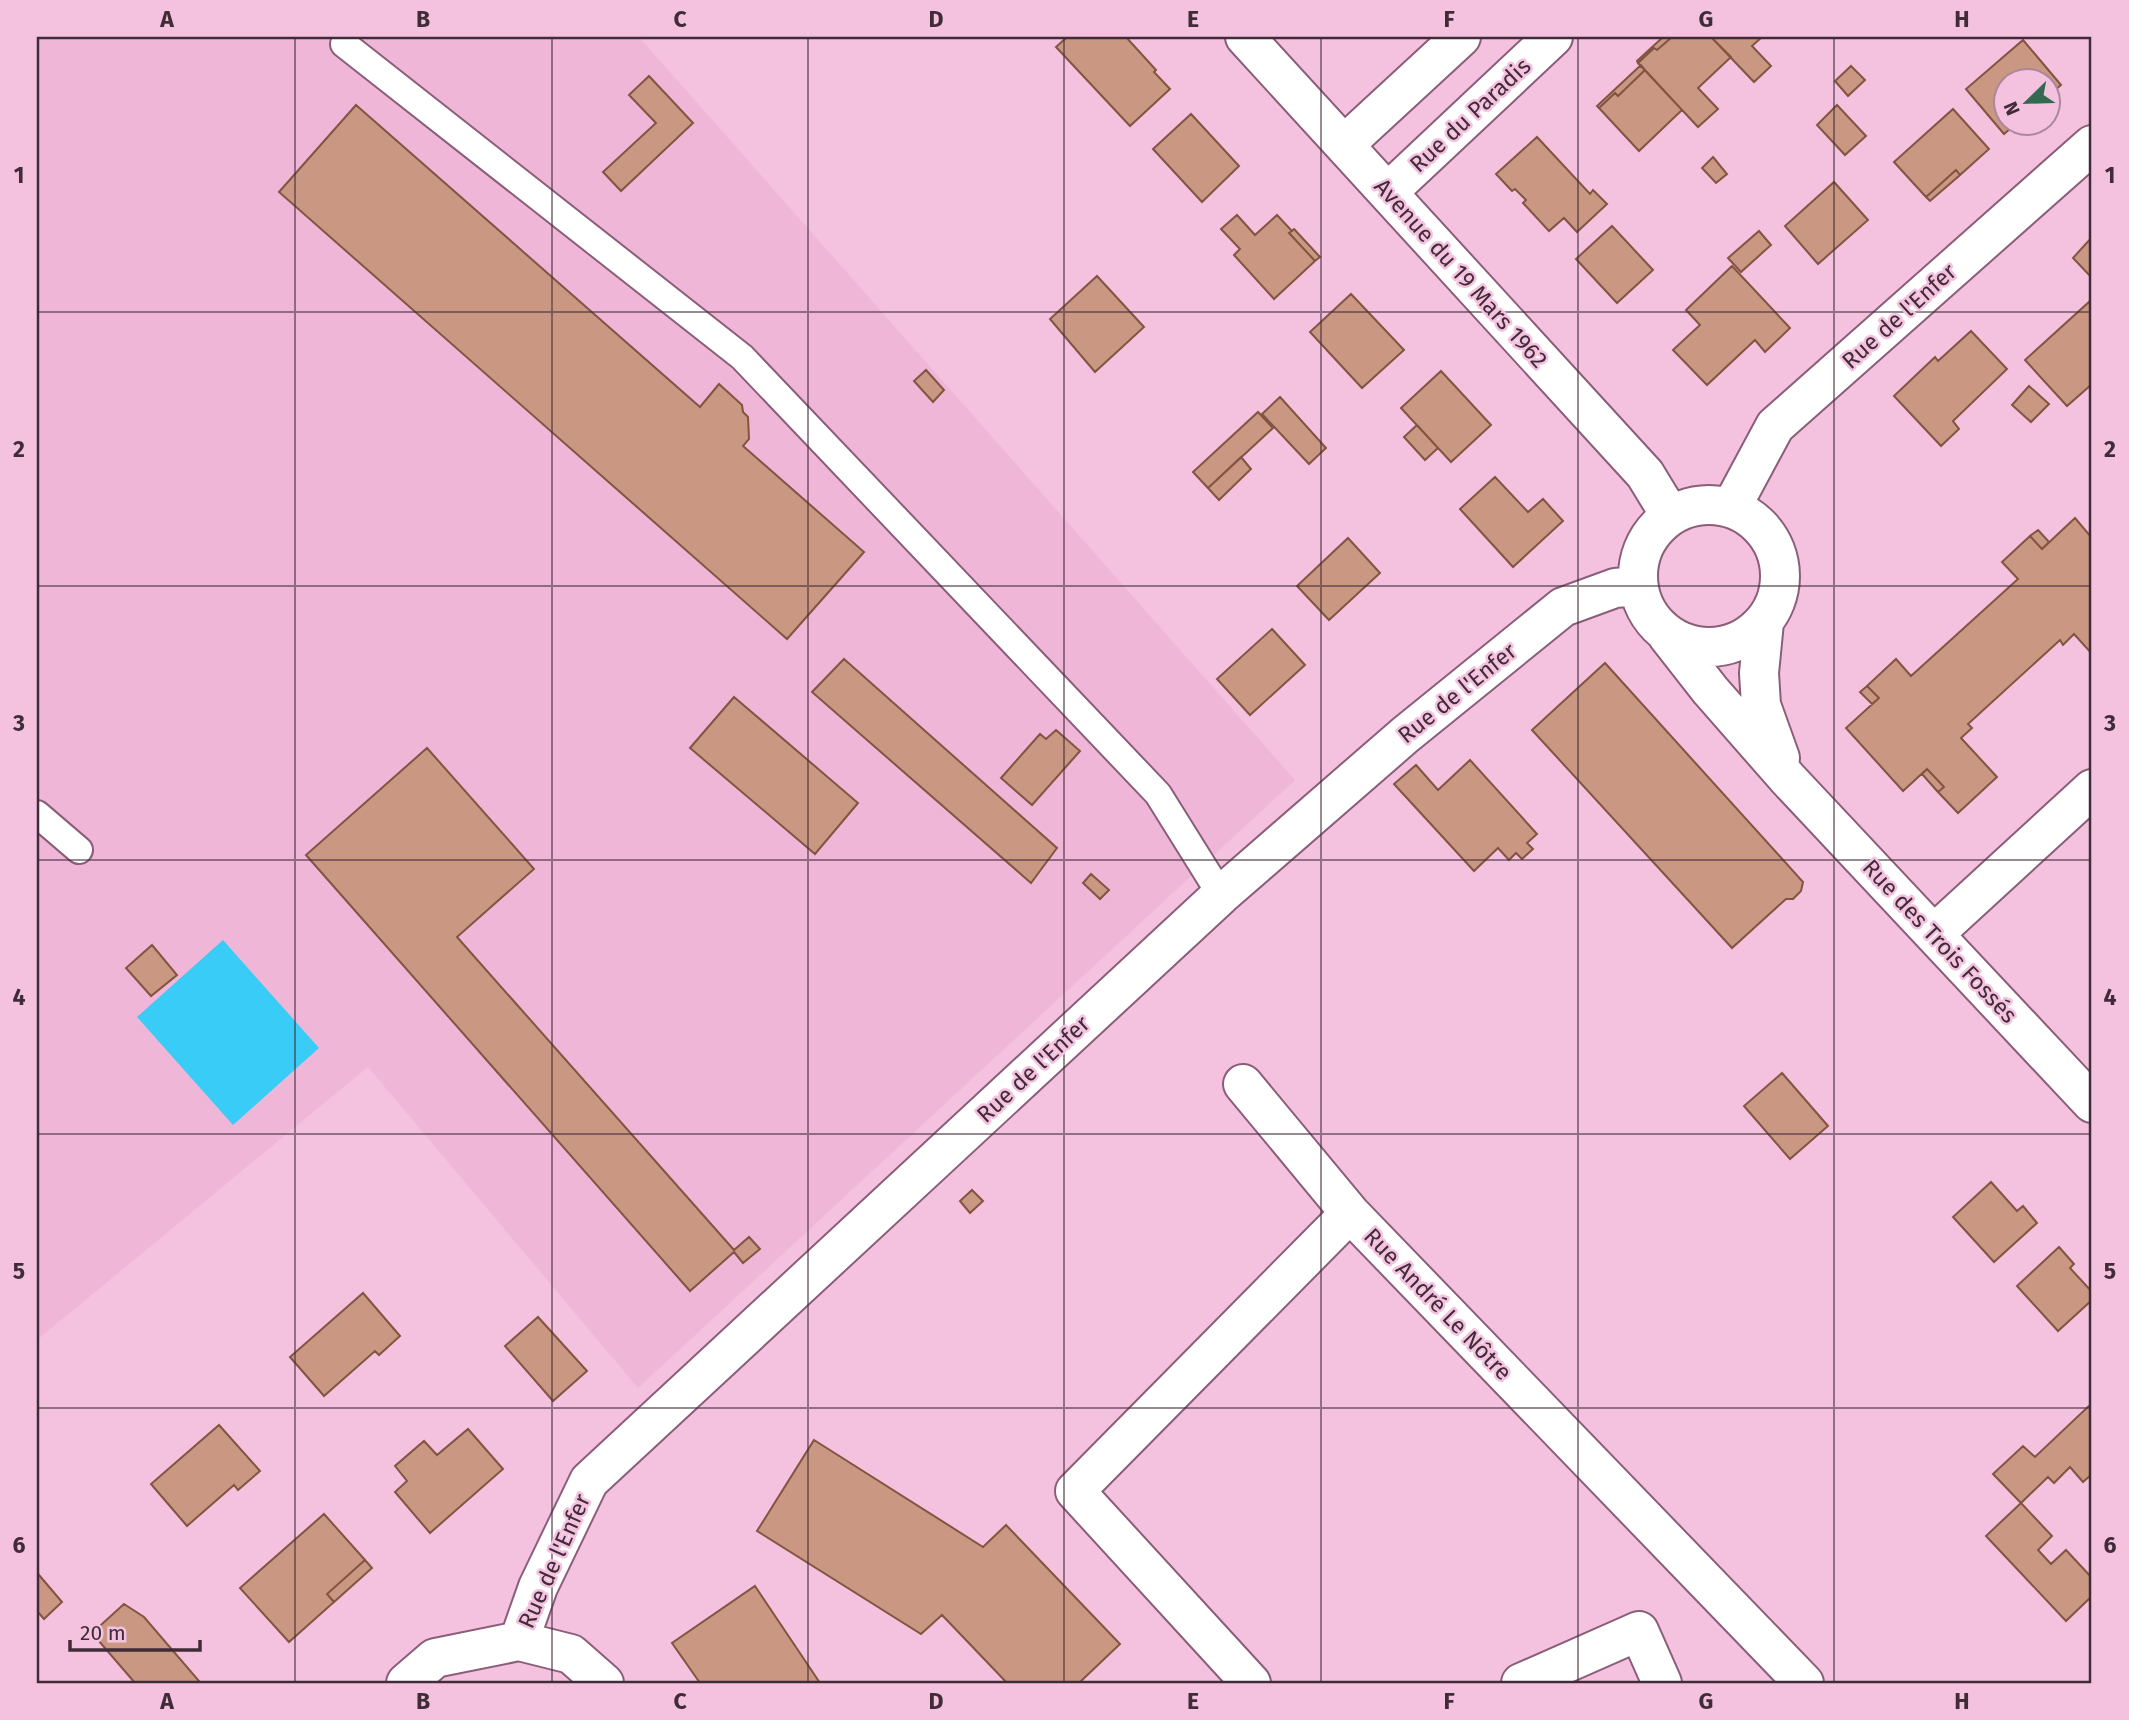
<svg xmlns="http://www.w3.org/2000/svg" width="2129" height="1720" viewBox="0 0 2129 1720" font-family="'Fira Sans',sans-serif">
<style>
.built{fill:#efb6d8}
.water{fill:#38ccf7}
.building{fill:#ca9783;stroke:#825441;stroke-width:2}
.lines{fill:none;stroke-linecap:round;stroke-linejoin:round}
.lane-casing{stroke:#8a5e79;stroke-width:30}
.street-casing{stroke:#8a5e79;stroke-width:42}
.lane{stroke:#fff;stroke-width:26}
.street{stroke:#fff;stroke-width:38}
.grid{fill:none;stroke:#402c38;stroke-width:2;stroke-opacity:0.55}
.labels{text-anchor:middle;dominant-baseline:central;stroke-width:5;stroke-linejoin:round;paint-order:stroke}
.street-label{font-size:23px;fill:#402c38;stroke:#f4c2df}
.neatline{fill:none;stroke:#402c38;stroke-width:2.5}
.grid-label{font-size:23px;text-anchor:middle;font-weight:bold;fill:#402c38}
</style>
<rect width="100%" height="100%" fill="#f4c2df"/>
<path class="built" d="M37,37H639L1295,780L638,1388L368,1067L37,1340Z"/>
<path class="water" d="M223,940L319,1048L233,1125L137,1017Z"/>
<path class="building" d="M1067,37H1126L1156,70L1154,72L1170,89L1130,126L1056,47Z
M1663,37H1672L1657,50L1654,48L1638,63L1637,61Z
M1672,37H1711L1731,57L1698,88L1718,109L1698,127L1638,63L1654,48L1657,50Z
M1711,37H1762L1752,46L1771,66L1754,82Z
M2023,40L2061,85L2048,96V80H2007V122H2018L2004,134L1966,89Z
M1641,65L1645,70L1618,96L1615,93L1599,108L1597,106Z
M1851,66L1865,80L1848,96L1835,81Z
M1645,70L1682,110L1639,151L1599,108L1615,93L1618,96Z
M649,76L693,123L621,191L603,172L656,123L629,95Z
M356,105L700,407L719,384L742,405L743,412L748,417L749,439L743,446L864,552L787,639L279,192Z
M1837,105L1866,136L1845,155L1817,125Z
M1953,109L1989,149L1960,175L1956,170L1926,197L1894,162Z
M1191,114L1239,166L1202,202L1153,149Z
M1537,137L1590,194L1593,190L1607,204L1577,232L1564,218L1549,231L1523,203L1526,200L1515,189L1512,191L1496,174Z
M1713,157L1727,174L1716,183L1702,168Z
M1956,170L1960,175L1930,201L1926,197Z
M1834,182L1868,220L1818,264L1785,226Z
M1237,215L1255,235L1277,215L1292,231L1289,233L1315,261L1274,299L1234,255L1240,249L1221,229Z
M1612,226L1653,270L1617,303L1576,259Z
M1294,229L1320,257L1315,261L1289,233Z
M1759,231L1771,245L1741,272L1728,258Z
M2092,237V278L2073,258Z
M1732,266L1790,328L1765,352L1755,340L1707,385L1673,350L1700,325L1686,310Z
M1097,276L1144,327L1095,372L1050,319Z
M1351,294L1404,350L1362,388L1310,332Z
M2089,302L2092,305V384L2067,406L2025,360Z
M1971,331L2007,369L1953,421L1959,429L1941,446L1894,396L1935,357L1938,361Z
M926,370L944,390L933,402L914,381Z
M1441,371L1491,425L1451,462L1401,408Z
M2029,386L2049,404L2031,422L2012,405Z
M1280,397L1326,448L1309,464L1262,414Z
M1258,412L1273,428L1208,488L1193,472Z
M1417,425L1438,448L1425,460L1404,437Z
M1241,457L1251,469L1219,500L1208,488Z
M1495,477L1528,512L1543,499L1563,521L1513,567L1460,509Z
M2075,518L2092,538V654L2074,634L2063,645L2060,640L1968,724L1972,728L1961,738L1997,777L1958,813L1938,792L1944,787L1927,769L1903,791L1846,728L1879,698L1867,686L1896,659L1911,676L2018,579L2002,562L2030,536L2042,549Z
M2038,530L2049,542L2042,549L2030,536Z
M1348,538L1380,573L1329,620L1297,586Z
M1272,629L1305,665L1250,715L1217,679Z
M844,659L1057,848L1031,883L812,692Z
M1605,663L1803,882L1801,891L1793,899H1786L1732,948L1532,730Z
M1867,686L1879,698L1872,704L1860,692Z
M734,697L858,803L815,854L690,748Z
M1056,730L1080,751L1032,805L1001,778L1040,734L1046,739Z
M427,748L534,869L457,937L734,1250L749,1237L760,1249L743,1263L734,1252L690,1291L306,855Z
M1470,760L1537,834L1527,843L1533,849L1522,859L1516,853L1509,860L1498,848L1474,871L1394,784L1416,765L1438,790Z
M1927,769L1944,787L1938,792L1922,774Z
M1091,874L1109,890L1100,899L1083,883Z
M152,945L177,975L151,996L126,968Z
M1782,1073L1828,1126L1790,1159L1744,1106Z
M1991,1182L2017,1211L2023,1206L2037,1223L1994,1262L1953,1217Z
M972,1190L983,1201L970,1213L960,1201Z
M2059,1247L2074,1264L2070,1268L2092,1292V1300L2058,1331L2017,1286Z
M363,1293L400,1336L379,1355L375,1351L324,1396L290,1357Z
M538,1317L587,1371L553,1401L505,1346Z
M2092,1403V1474L2083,1482L2070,1467L2054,1483L2048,1477L2021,1503L1993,1474L2023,1446L2035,1457Z
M219,1425L260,1471L238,1490L234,1485L187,1526L151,1484Z
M468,1429L503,1469L430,1533L395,1492L407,1481L395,1466L424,1441L437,1455Z
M814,1440L983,1547L1006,1525L1120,1644L1079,1683H1007L942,1615L921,1634L757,1531Z
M2021,1503L2052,1536L2038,1550L2051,1564L2066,1550L2092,1578V1596L2066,1621L1986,1536Z
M324,1514L365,1560L327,1594L334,1602L289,1642L240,1588Z
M365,1560L372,1568L334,1602L327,1594Z
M39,1575L62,1602L44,1619L37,1611V1577Z
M755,1586L820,1683H700L672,1643Z
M124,1604L144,1617L199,1681L196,1683H135L92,1633Z"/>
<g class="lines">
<g class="lane-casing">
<path id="lane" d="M344,44L742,357L1158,794L1221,895
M37,814L79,850"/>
</g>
<g class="street-casing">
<path id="street" d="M1245,37L1645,474L1670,515
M1344,145L1461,37
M1388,192L1553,37
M1638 576a71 71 0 1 1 142 0a71 71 0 1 1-142 0Z
M1731,508L1775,426L2092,145
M1764,622L1759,673L1761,705L1780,758
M1667,635L1710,690L1788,779L2092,1103
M1934,934L2092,789
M1243,1084L1350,1213
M519,1641L538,1587L589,1481L1221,895L1405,735L1563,607L1615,588L1637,586
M406,1683L435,1658L519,1641L571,1654L604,1683
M1251,1683L1075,1491L1350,1213L1804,1683
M1521,1683L1639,1631L1662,1683"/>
</g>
<use href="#lane" class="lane"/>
<use href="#street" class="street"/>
</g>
<path class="grid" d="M295,37V1683M552,37V1683M808,37V1683M1064,37V1683M1321,37V1683M1578,37V1683M1834,37V1683M37,312H2092M37,586H2092M37,860H2092M37,1134H2092M37,1408H2092"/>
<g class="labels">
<g class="street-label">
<text transform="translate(1470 115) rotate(-43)">Rue du Paradis</text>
<text transform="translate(1461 273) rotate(48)">Avenue du 19 Mars 1962</text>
<text transform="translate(1899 316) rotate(-42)">Rue de l'Enfer</text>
<text transform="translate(1457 693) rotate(-39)">Rue de l'Enfer</text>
<text transform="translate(1940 941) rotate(47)">Rue des Trois Fossés</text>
<text transform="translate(1033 1069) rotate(-43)">Rue de l'Enfer</text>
<text transform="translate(1438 1304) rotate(46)">Rue André Le Nôtre</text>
<text transform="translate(554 1561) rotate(-66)">Rue de l'Enfer</text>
</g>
</g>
<rect width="2129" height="1720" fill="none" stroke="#f4c2df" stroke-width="77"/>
<g transform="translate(2027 102) rotate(247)"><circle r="33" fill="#f4c2df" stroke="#ac869c" stroke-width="2"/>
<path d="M0-5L12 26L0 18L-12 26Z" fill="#326a51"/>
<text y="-10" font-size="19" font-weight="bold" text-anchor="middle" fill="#402c38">N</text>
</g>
<path d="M70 1640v10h130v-10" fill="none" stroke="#402c38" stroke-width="3.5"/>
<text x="80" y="1640" font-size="21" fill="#402c38" stroke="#f4c2df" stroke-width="5" paint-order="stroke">20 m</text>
<rect x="38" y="38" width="2052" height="1644" class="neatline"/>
<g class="grid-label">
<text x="167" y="27">A</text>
<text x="423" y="27">B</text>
<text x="680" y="27">C</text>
<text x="936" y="27">D</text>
<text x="1193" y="27">E</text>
<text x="1449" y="27">F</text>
<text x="1706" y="27">G</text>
<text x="1962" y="27">H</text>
<text x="19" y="183">1</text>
<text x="2110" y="183">1</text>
<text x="19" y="457">2</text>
<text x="2110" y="457">2</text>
<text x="19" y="731">3</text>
<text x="2110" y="731">3</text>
<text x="19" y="1005">4</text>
<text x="2110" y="1005">4</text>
<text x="19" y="1279">5</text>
<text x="2110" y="1279">5</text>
<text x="19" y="1553">6</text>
<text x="2110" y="1553">6</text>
<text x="167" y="1709">A</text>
<text x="423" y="1709">B</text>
<text x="680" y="1709">C</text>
<text x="936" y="1709">D</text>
<text x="1193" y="1709">E</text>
<text x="1449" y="1709">F</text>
<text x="1706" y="1709">G</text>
<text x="1962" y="1709">H</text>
</g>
</svg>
